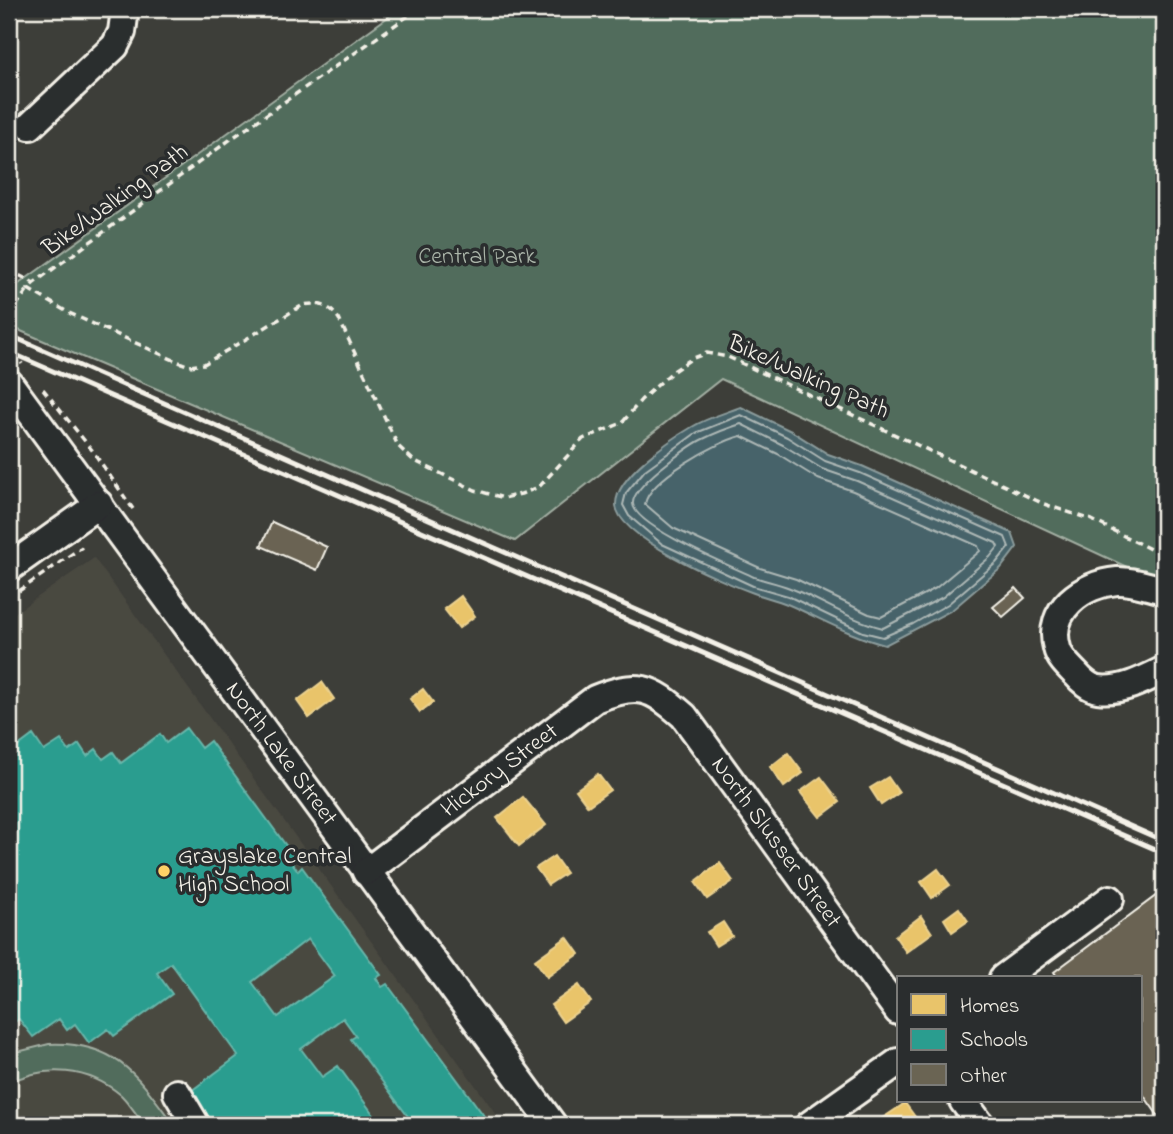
<svg xmlns="http://www.w3.org/2000/svg" width="1173" height="1134" viewBox="0 0 1173 1134" font-family="'Indie Flower',sans-serif">
<style>
.built{fill:#4a4941}
.green{fill:#516c5c;stroke:#a2aea2;stroke-width:2}
.water{fill:#46636a;stroke:#8c9c9c;stroke-width:2}
.homes{fill:#e9c46a;stroke:#ecd290;stroke-width:2}
.schools{fill:#2a9d8f;stroke:#67b6aa;stroke-width:2;fill-rule:evenodd}
.lines{fill:none;stroke-linecap:round;stroke-linejoin:round}
.shore{stroke:#aeb8b6;stroke-width:2}
.building{fill:#6a6453;stroke:#f4f1e8;stroke-width:2}
.minor-casing{stroke:#f4f1e8;stroke-width:32}
.path{stroke:#f4f1e8;stroke-width:3.5;stroke-dasharray:7 5;stroke-linecap:butt}
.minor{stroke:#2a2d2e;stroke-width:26}
.rail{stroke:#f4f1e8;stroke-width:5}
.poi-dot{fill:#ffd166;stroke:#2a2d2e;stroke-width:2.5}
.labels{text-anchor:middle;dominant-baseline:central;stroke-width:7;stroke-linejoin:round;paint-order:stroke}
.street-label{font-size:24px;fill:#f4f1e8;stroke:#2a2d2e}
.park-label{font-size:24px;fill:#abb5a9;stroke:#2a2d2e}
.poi-label{font-size:24px;fill:#f4f1e8;stroke:#2a2d2e;text-anchor:start}
</style>
<rect width="100%" height="100%" fill="#3d3e39"/>
<filter id="ink" filterUnits="userSpaceOnUse"><feTurbulence type="fractalNoise" baseFrequency=".0143" numOctaves="2"/><feDisplacementMap in="SourceGraphic" scale="14" xChannelSelector="R" yChannelSelector="G"/><feConvolveMatrix kernelMatrix="1 2 1 2 8 2 1 2 1" color-interpolation-filters="sRGB"/></filter>
<g filter="url(#ink)">
<path class="built" d="M94,558L504,1125H9V617Z"/>
<path class="green" d="M399,9H1164V579L1142,574L721,379L515,541L9,326V291Z
M49,1044C116,1041 138,1076 174,1125H144C137,1115 130,1104 121,1095C89,1068 45,1064 9,1083V1054Z"/>
<path class="water" d="M741,407L791,431L828,454L862,466L1012,533L1017,547L1001,568L952,610L885,645C850,636 820,618 787,604C775,599 763,597 751,592C723,582 617,537 616,505C615,477 670,440 692,427C707,418 725,413 741,407Z"/>
<path class="homes" d="M461,596L475,616L459,628L444,609Z
M322,682L334,699L309,718L297,701Z
M423,689L433,702L420,712L410,699Z
M788,753L803,773L784,787L770,767Z
M598,774L610,790L588,806L576,790Z
M821,777L840,802L820,817L800,792Z
M888,777L899,793L881,805L870,788Z
M523,797L546,825L519,846L497,818Z
M554,856L566,873L548,885L536,868Z
M720,863L733,881L707,899L695,882Z
M938,869L950,885L932,898L921,882Z
M959,908L968,921L952,932L944,919Z
M921,916L932,933L906,952L895,936Z
M723,922L732,936L716,946L707,932Z
M567,937L579,954L547,977L535,960Z
M579,985L591,1002L563,1022L551,1005Z
M905,1103L921,1125H875L874,1124Z"/>
<path class="schools" d="M186,728L201,748L210,741L295,858L291,861L298,871L302,867L381,975L376,978L382,987L387,984L487,1120L483,1125H408L412,1122L351,1039L356,1036L343,1018L301,1049L322,1077L338,1066L381,1125H209L187,1094L238,1056L171,963L157,973L172,994L114,1036L108,1029L89,1043L75,1024L67,1030L59,1019L33,1037L19,1019L9,1026V905L13,902L9,896L11,859L9,856V753L33,735L44,751L61,740L69,751L79,744L87,756L96,749L103,759L113,752L121,763L160,734L166,743ZM308,939L335,976L278,1017L252,982Z"/>
<g class="lines">
<path class="shore" d="M741,415L787,437L825,461L860,473L1005,537L1009,547L996,563L948,604L913,624L883,637L863,632L788,596L753,586L662,544L629,516L623,505L626,493L645,470L696,433Z
M741,424L783,445L822,469L857,481L996,543L998,547L990,557L943,597L883,628C849,620 822,600 790,588C778,583 766,581 754,577C733,567 635,527 633,504C631,487 687,447 701,440C713,434 728,428 741,424Z
M741,436L778,454L818,479L853,491L978,546L980,551L936,588L881,617L869,614L796,579L760,568L673,528L645,504C649,479 717,442 741,436Z"/>
</g>
<path class="building" d="M272,522L327,547L317,570L261,546Z
M1016,588L1025,598L1003,617L993,607Z
M1157,895L1164,898V1124L1140,1090V978H1058L1054,972Z"/>
<g class="lines">
<g class="minor-casing">
<g id="minor">
<path d="M30,126L115,46L122,32L125,9"/>
<path id="s1" d="M9,383L553,1125"/>
<path d="M9,568L99,504"/>
<path d="M1164,590C1150,587 1131,580 1117,581C1083,584 1046,610 1057,648C1059,658 1069,667 1076,674C1081,680 1090,688 1098,689C1121,692 1144,680 1164,670"/>
<path id="s2" d="M366,872L595,699C638,682 650,686 684,716L898,1011"/>
<path d="M1003,978L1110,899"/>
<path d="M177,1093L196,1125"/>
<path d="M963,1101L981,1125"/>
<path d="M809,1125L898,1062"/>
</g>
</g>
<path class="path" d="M418,9L231,139L34,283L28,289L69,313L176,361L190,366L204,364L303,305C319,302 329,305 339,319L398,446L413,460L475,490L504,498L521,494L539,487L583,439L622,423L641,400L672,372L691,359L707,353L728,357L1044,504L1092,520L1164,556
M9,270L34,283
M9,316L28,289
M9,342L22,364
M43,389L92,450L133,509
M9,598L82,547"/>
<use href="#minor" class="minor"/>
<path class="rail" d="M9,335L1164,841
M9,352L1164,853"/>
</g>
</g>
<circle class="poi-dot" cx="164" cy="871" r="7"/>
<g class="labels">
<g class="street-label">
<text transform="translate(116 201) rotate(-36)">Bike/Walking Path</text>
<text transform="translate(808 378) rotate(24)">Bike/Walking Path</text>
<text stroke="none"><textPath href="#s1" startOffset="460">North Lake Street</textPath></text>
<text stroke="none"><textPath href="#s2" startOffset="168">Hickory Street</textPath></text>
<text stroke="none"><textPath href="#s2" startOffset="542">North Slusser Street</textPath></text>
</g>
<g class="park-label">
<text x="477" y="257">Central Park</text>
</g>
<g class="poi-label">
<text x="178" y="857">Grayslake Central<tspan x="178" dy="28">High School</tspan></text>
</g>
</g>
<rect width="1173" height="1134" fill="none" stroke="#2a2d2e" stroke-width="35"/>
<rect x="18" y="18" width="1138" height="1099" fill="none" stroke="#f4f1e8" stroke-width="2.5" filter="url(#ink)"/>
<rect x="897" y="976" width="245" height="126" fill="#2a2d2e" stroke="#7b7b78" stroke-width="2"/>
<rect x="911" y="994" width="35" height="21" fill="#e9c46a" stroke="#7b7b78" stroke-width="2"/>
<text x="960" y="1012" font-size="21" fill="#f4f1e8">Homes</text>
<rect x="911" y="1029" width="35" height="21" fill="#2a9d8f" stroke="#7b7b78" stroke-width="2"/>
<text x="960" y="1046" font-size="21" fill="#f4f1e8">Schools</text>
<rect x="911" y="1064" width="35" height="21" fill="#6a6453" stroke="#7b7b78" stroke-width="2"/>
<text x="960" y="1082" font-size="21" fill="#f4f1e8">Other</text>
</svg>
